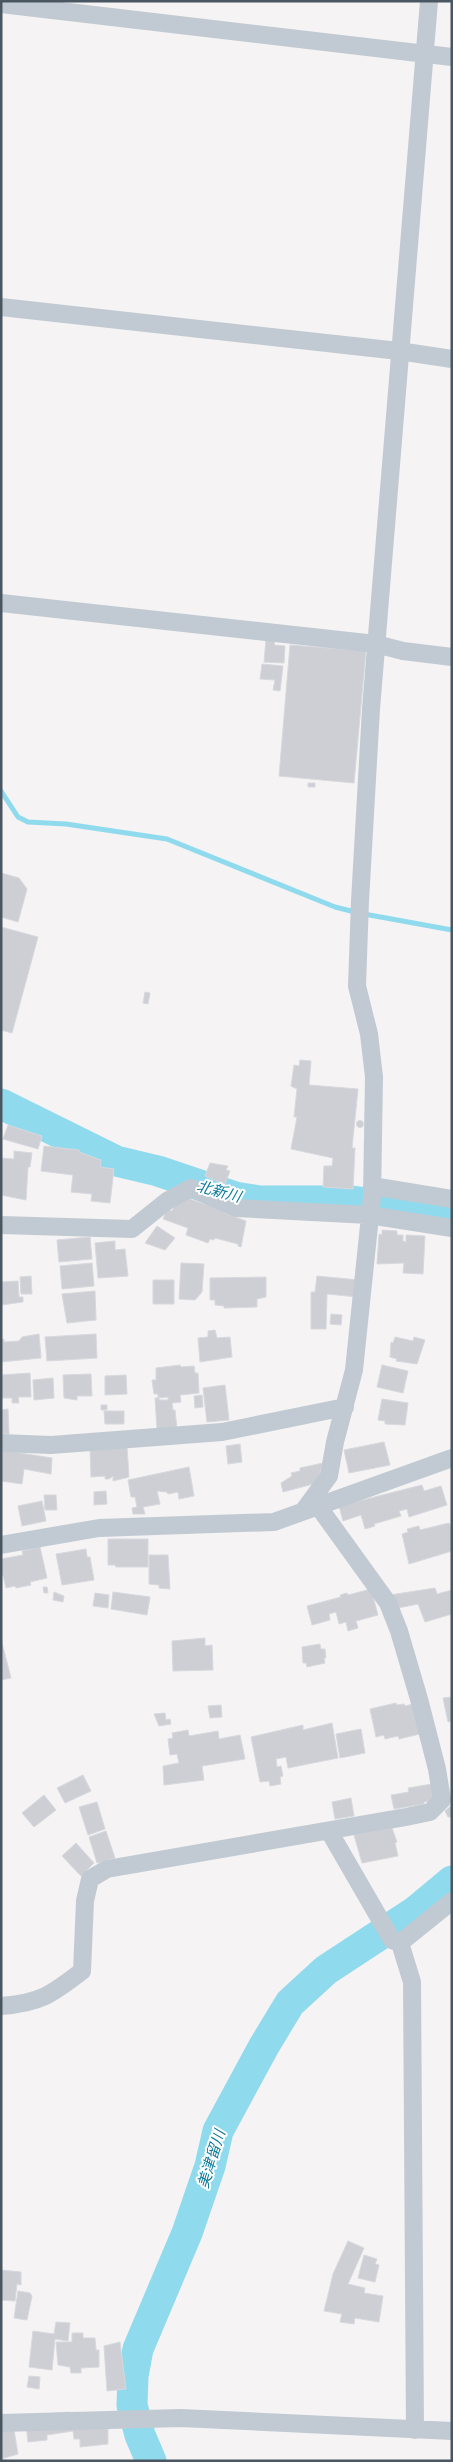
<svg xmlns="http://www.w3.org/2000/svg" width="453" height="2462" viewBox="0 0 453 2462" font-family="'Asap Condensed','Noto Sans JP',sans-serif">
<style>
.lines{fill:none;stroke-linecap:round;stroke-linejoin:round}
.stream{stroke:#90daee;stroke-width:5}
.river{stroke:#90daee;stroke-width:31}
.building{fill:#cdcfd5;stroke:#d7d9de}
.minor{stroke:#c1cad2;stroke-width:18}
.labels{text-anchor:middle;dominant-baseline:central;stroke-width:4;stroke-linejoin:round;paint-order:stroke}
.water-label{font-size:15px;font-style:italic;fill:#0c7c9b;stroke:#fff}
</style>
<rect width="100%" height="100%" fill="#f5f3f3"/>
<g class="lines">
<path class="stream" d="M1,791L18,817L28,822L66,824L167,839L335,907L355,912
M364,914L452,930"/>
<path class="river" d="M1,1104L116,1161L158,1171L235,1197L260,1201H352L452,1214
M151,2461L140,2435L132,2405L133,2376L138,2349L187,2233L210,2166L218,2131L264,2046L290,2003L326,1970L416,1911L452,1881"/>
</g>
<path class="building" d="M266,639L275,640L274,645L285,646L284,663L264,662Z
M290,645L366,651L354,783L279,776Z
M262,664L283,666L280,691L273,690L275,680L260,679Z
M308,783H315V787H308Z
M1,873L19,878L27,889L18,922L1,917Z
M1,927L38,937L12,1033L1,1030Z
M145,992L150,993L148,1004L143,1003Z
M300,1060L311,1061L309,1085L358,1089L352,1148H355L353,1189L323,1187L324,1166H332L333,1158L291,1149L297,1117H294L297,1089L291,1086L294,1065L299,1066Z
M356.5 1124a3.5 3.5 0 1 1 7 0a3.5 3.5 0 1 1-7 0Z
M8,1125L42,1136L38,1149L3,1139Z
M44,1146L79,1150V1152L101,1160L100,1167L114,1169L110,1203L91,1201L92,1194L71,1192L73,1175L41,1171Z
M14,1151L32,1153L30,1167H28L26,1200L1,1195V1158L14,1159Z
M210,1163L228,1166L226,1170L230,1171L225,1184L205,1176Z
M184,1197L225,1211L224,1213L246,1221L241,1247L238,1246V1244L215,1238L214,1240L210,1239L208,1243L186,1235L188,1228L163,1219L167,1209L172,1211L175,1204Z
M157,1226L175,1238L165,1250L145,1243Z
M382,1230L397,1231V1235H403V1241L406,1242V1235L425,1236L423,1274L403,1273L404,1263L377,1264L379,1234L382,1235Z
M90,1237L92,1259L59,1262L57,1240Z
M115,1241V1250L125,1249L128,1276L98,1278L95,1243Z
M92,1263L94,1286L62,1289L60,1266Z
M181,1263L204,1264L202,1292L195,1300L179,1299Z
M31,1276L32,1294H21L20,1277Z
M317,1276L359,1280L358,1297L327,1294L326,1329H311V1292H315Z
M266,1277V1297L257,1299V1307L224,1308V1306L215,1305V1300H210V1278Z
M153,1280H174V1304H153Z
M18,1281L19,1297H23V1302L1,1305V1282Z
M95,1291L96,1320L67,1323L62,1294Z
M331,1314L342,1315L341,1325L330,1324Z
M215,1330L217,1338L230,1337L232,1357L200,1362L198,1338L208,1337V1331Z
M39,1334L41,1358L1,1362V1340L4,1339V1342L19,1341L22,1337Z
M96,1334L97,1358L47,1361L45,1337Z
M395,1337L413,1341L414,1337L425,1340L417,1364L396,1361L397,1359L390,1357L391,1342L393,1343Z
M180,1365L181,1367L194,1366L195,1373H198L199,1393L180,1395L181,1402L172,1403L173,1410H175L177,1429L157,1430L155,1398H159V1400H168V1397L158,1398V1394H154L152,1380H156V1368Z
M382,1365L408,1371L403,1393L377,1387Z
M30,1373L31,1397H18L19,1403H12V1398H1V1375Z
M91,1374L92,1396H77V1400L64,1398L63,1375Z
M126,1375L127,1394L105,1395V1376Z
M53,1378L54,1398L34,1400L33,1380Z
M225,1385L229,1420L207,1422L203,1388Z
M202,1395L203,1407L195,1408L194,1396Z
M382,1399L408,1403L405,1425L385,1424V1421L378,1420Z
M101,1405H107V1410H101Z
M1,1406V1410L8,1409L9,1434H1Z
M104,1411H124V1424H105Z
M384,1442L390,1465L349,1473L344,1450Z
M240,1444L242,1462L228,1464L226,1446Z
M127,1447L129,1477L113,1481V1476L109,1479H105V1476L91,1477L90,1449Z
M1,1450L52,1458L51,1474L24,1469L22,1484L1,1481Z
M323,1463L317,1483L283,1492L281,1483L292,1476L291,1473L300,1471V1468Z
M189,1467L194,1496L179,1499L178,1492L168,1494L167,1492L157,1491L160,1504L143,1507L145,1514H133L132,1508L137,1507L135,1497H131L128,1480Z
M422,1485L424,1491L441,1486L447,1505L409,1517L407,1509L399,1511L401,1516L374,1524L375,1526L365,1529L361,1515L343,1521L339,1506Z
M106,1491L107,1504L94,1505V1492Z
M44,1495H56L57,1510H45Z
M42,1501L46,1521L22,1526L18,1506Z
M449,1523L452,1528V1551L409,1564L402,1534L408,1532L407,1529L419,1526L420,1530Z
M108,1539H148V1567H116L115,1565H108Z
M40,1547L47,1578L30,1582L31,1585L16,1588L15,1586L6,1588L3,1575L1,1576V1559L23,1555L22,1551Z
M86,1549L87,1557H90L94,1580L62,1585L56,1554Z
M149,1555H168L170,1589L159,1588V1585L149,1584Z
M43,1587H47L48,1593H44Z
M435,1588L437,1594L452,1590V1614L425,1622L418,1604L393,1609L390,1595Z
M371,1589L378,1615L356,1621L358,1628L348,1631L346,1622L339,1624L336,1612L329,1614L330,1620L312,1625L307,1606L341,1597L340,1595L347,1593L348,1595Z
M54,1592L64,1596L63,1602L53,1600Z
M113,1592L150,1597L147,1615L111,1609Z
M95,1593L109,1595L108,1608L93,1606Z
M205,1638V1646L212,1645L213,1670L173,1671L172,1641Z
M1,1639L11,1678L1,1680Z
M320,1644L321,1649H325L326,1658H324L325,1663L307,1667L306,1663H303L302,1647Z
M452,1697V1721L448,1722L443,1698Z
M396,1703L397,1705L404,1704L405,1706L413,1704L420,1734L399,1739L398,1736L385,1739L384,1735L376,1737L370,1709Z
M221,1705L222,1717L210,1718L208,1706Z
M165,1713L166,1720L170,1719L171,1724L159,1726L154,1714Z
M332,1723L338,1758L288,1768L286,1757L276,1759L277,1767L281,1766L283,1776L280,1777L281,1784L270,1786L269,1781L260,1782L251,1737L303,1725V1730Z
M361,1729L365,1753L340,1758L336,1734Z
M188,1730L189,1736L218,1731L219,1739L240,1735L245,1759L202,1766L204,1780L164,1785L163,1766L179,1763L177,1754L170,1755L168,1739L173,1738L172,1733Z
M83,1775L91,1791L65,1803L57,1788Z
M432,1784L435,1800L424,1802V1804L394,1809L391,1795L409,1792L408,1788Z
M44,1795L56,1810L34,1827L22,1813Z
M351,1798L354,1816L335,1819L332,1802Z
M97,1802L105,1829L88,1835L79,1807Z
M452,1805V1817H448L445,1811Z
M392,1828L397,1842L395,1843L398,1856L362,1863L354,1835Z
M106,1831L115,1858L97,1863L89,1837Z
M76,1843L94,1863L81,1876L62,1856Z
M348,2241L364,2248L348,2284L365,2288L364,2293L383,2296L379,2322L355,2318L354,2324L340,2322L342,2314L324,2311L333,2274Z
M364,2255L377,2259L375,2264L379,2265L375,2282L358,2278Z
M1,2270L21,2272V2285L17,2284L15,2301L1,2300Z
M18,2291L30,2293L32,2296L27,2320L14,2318Z
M56,2322L70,2323L68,2341L55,2339L52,2370L29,2367L33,2331L54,2334Z
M72,2333H83V2338H95L96,2350H99V2367L81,2368V2373H71L70,2367L58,2365L56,2342H72Z
M120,2342L126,2389L107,2391L104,2346Z
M29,2376L40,2377L39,2389L27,2387Z
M69,2412V2414L108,2428V2444L80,2447V2439H74L73,2431L47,2435V2440L28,2442L26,2424L44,2414Z
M14,2430L18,2454L1,2459V2432Z"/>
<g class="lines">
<path class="minor" d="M1,4L452,57
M1,307L399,351L452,359
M1,603L376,644L403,651L452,657
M372,1186L452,1199
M1,1225L132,1229L167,1201L191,1188L236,1208L369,1215L452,1228
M1,1443L51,1445L222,1432L345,1407
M304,1510L329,1476L335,1442L354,1370L372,1197L374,1077L369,1034L357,986L360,901L371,709L429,1
M1,1545L99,1528L274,1522L452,1458
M329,1831L392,1940L400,1943
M400,1943L412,1982L415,2430
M400,1943L452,1901
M1,2006C41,2003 52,1994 82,1971L85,1901L90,1879L107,1869L406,1817L430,1812L442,1800L437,1769L419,1699L399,1631L388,1603L318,1506
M1,2423L181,2418L452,2431"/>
</g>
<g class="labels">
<g class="water-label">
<text transform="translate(219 1191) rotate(15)">北新川</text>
<text transform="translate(211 2159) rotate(-73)">美津留川</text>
</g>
</g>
<rect width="453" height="2462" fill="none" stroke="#4a5661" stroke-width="5"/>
</svg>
